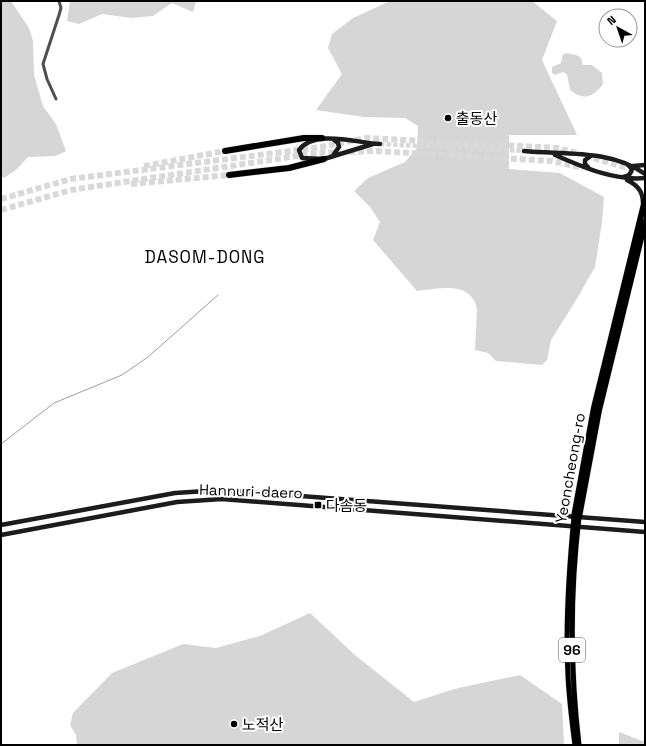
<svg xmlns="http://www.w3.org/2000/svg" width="646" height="746" viewBox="0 0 646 746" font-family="'Space Grotesk','Noto Sans KR',sans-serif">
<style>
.green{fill:#d6d6d6}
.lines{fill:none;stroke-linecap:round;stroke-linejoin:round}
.stream{stroke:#9d9d9d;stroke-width:1}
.secondary-tunnel{stroke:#d9d9d9;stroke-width:4.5;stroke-dasharray:4.5 2;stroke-linecap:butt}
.highway-tunnel{stroke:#d9d9d9;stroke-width:6;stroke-dasharray:6 3;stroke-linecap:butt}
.primary-casing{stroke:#dbdbdb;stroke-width:6}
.highway-casing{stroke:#dbdbdb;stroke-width:7}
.street{stroke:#4f4f4f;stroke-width:3}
.secondary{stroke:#1c1c1c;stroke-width:4.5}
.primary{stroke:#000;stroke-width:5}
.highway{stroke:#000;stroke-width:6}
.poi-dot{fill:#000;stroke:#fff;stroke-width:1.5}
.labels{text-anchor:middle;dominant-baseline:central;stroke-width:4;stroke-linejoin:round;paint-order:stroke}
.shield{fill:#fff;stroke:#4c4c4c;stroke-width:1}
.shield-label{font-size:14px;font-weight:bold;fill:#000}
.poi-label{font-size:15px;fill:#000;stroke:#fff;text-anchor:start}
.street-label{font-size:15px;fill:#000;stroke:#fff}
.quarter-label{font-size:17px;letter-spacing:1px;fill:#000;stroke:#fff}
</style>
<rect width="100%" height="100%" fill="#fff"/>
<path class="green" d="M1,1H11L29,28L33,41L34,75L43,106L56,124L66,151L56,156L28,157L17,169L4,178L1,175Z
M70,1H196L193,12L172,3L153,16L131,18L102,14L79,24L67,21Z
M390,1H532L557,21L542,60L577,135H509V169L560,173L604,197L602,222L595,267L578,297L551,340L547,360L542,365L496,361L488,353L475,350L477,309C471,280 438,289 417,291L373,240L380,222L370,207L354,191L368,178L405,162L417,148L418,126L405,118L364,117L316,110L342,74L328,48L332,34L353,18Z
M568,53C576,56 583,54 582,65H592L602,73L603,84C594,97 583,101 570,90L567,74L563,72L555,75L552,73V67L561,63L563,54Z
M310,613L355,655L414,702L454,689L520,675L562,704L564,745H77L76,735L70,725L73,713L112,673L183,644L216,648L260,636Z
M619,732L645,742V745H619Z"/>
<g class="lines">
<path class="stream" d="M1,444L54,403L122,375L148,357L218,295"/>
<path class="secondary-tunnel" d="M380,144L524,151"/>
<path class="highway-tunnel" d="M349,152L374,151L552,161L583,168
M585,156L636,170
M144,166L225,151
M131,184L229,175
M1,199L71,179L321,147L366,138L558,148L576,153
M1,210L71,190L317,153L340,152"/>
<g class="primary-casing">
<path id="primary" d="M574,517C569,569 565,622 568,675C569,698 572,722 575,745
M579,517C570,593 570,669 579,745"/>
</g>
<g class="highway-casing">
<path id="highway" d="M225,151L304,138H322
M229,175L289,168L324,159
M574,517L594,408L645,200
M579,517L599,410L645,222"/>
</g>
<path class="street" d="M56,99L47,79L43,64L59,15L61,8L59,1"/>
<path class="secondary" d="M333,139L338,143L339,147L334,154
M373,144L324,159L302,158L299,150C315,129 357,143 380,144
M524,151C563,155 611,149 645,174
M555,155C583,167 614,181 645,178
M633,166L645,165
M588,167L585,164V160L591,156
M623,177C629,176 631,174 632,169L628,165
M627,180C637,185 643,191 643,203
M1,525L175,493L222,490L645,522
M1,535L177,502L222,499L645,532"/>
<use href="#primary" class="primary"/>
<use href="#highway" class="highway"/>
</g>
<g class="poi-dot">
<circle cx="448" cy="118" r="4"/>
<rect x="314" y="501" width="8" height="8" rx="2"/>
<circle cx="234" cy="724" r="4"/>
</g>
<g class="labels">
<rect class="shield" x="559" y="638" width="26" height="24" rx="3"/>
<g class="shield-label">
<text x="572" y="650">96</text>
</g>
<g class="poi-label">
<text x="456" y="118">출동산</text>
<text x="326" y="505">다솜동</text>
<text x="242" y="724">노적산</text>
</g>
<g class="street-label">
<text transform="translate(570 468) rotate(-80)">Yeoncheong-ro</text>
<text transform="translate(251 491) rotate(2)">Hannuri-daero</text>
</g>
<g class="quarter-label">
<text x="205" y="257">DASOM-DONG</text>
</g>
</g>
<rect width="646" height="746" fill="none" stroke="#000000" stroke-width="4"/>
<g transform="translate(618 28) rotate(320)"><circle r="19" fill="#ffffff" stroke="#999999"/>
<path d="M0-3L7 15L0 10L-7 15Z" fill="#000000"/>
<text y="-6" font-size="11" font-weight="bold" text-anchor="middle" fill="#000000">N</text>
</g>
</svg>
